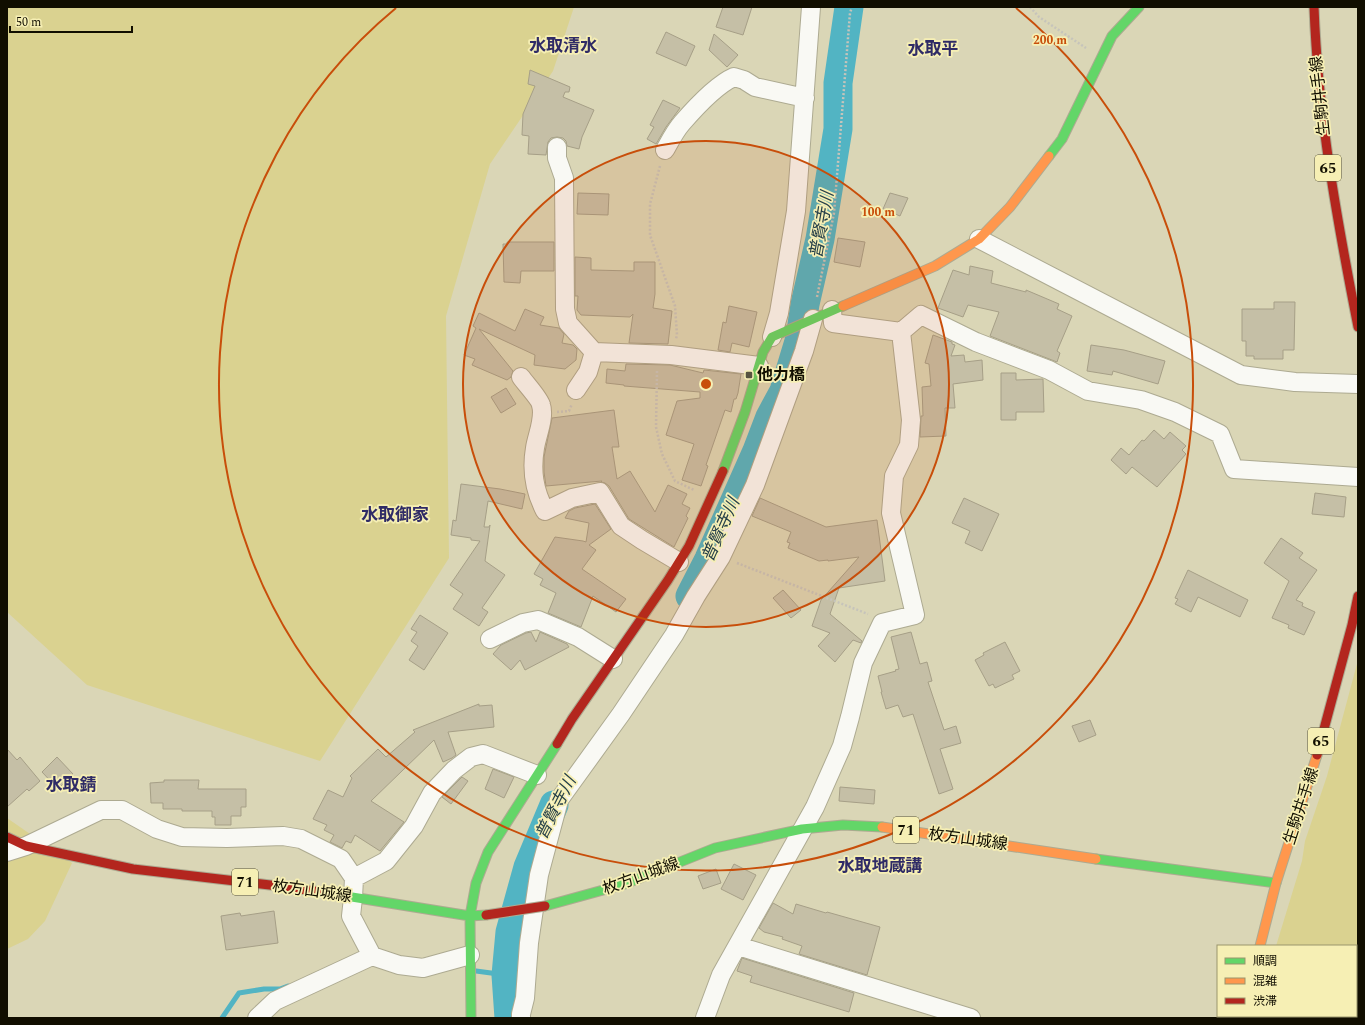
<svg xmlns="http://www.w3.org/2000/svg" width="1365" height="1025" viewBox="0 0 1365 1025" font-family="Spectral,'Noto Sans JP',serif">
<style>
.green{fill:#dad290}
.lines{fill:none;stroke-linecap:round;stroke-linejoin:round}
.stream{stroke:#52b4c3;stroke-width:5}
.river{stroke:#52b4c3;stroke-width:29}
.building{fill:#c5bfa6;stroke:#a69f87}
.street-casing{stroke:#adaa91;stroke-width:20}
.fast-casing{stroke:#adaa91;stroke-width:11}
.slow-casing{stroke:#adaa91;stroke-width:11}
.jam-casing{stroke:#adaa91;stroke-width:11}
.path{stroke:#c6c4bb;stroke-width:2.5;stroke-dasharray:2 2;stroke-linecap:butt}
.street{stroke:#f9f9f4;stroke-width:18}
.fast{stroke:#63d668;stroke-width:9}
.slow{stroke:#ff974d;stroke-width:9}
.jam{stroke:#b3261e;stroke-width:9}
.jam-bridge-casing{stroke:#adaa91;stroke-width:11;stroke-linecap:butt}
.jam-bridge{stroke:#b3261e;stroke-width:9}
.ring{fill:none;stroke:#c84e0a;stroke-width:2}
.poi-dot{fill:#575440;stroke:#f6efb4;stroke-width:1.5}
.labels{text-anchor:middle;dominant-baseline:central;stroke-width:3.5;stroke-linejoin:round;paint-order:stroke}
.shield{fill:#f6efb4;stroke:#565236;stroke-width:1}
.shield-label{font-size:15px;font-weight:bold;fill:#110e00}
.street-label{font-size:16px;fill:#110e00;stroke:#f6efb4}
.poi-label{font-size:16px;font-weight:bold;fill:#110e00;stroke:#f6efb4;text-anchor:start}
.neighbourhood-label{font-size:17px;font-weight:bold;fill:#2f2b66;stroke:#f6efb4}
.water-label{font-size:17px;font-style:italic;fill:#264049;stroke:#f6efb4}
.centre{fill:#c84e0a;stroke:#f6efb4;stroke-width:2}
.ring-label{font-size:12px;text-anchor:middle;font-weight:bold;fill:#c84e0a;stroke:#f6efb4;stroke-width:3.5;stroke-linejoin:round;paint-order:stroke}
</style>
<rect width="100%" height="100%" fill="#dad6b6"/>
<path class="green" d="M7,7H574L553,71L490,164L446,316L449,558L320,761L87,685L7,612Z
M1358,660V1018H1254L1255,1016H1356V946H1276L1302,861L1305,841L1327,776Z
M7,818L72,863L45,921L28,939L7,949Z"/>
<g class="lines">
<path class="stream" d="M476,971L506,975
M222,1018L239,993L264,989H280L288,986"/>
<path class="river" d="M690,596L709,559L757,451L770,417L784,391L800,338L805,304L820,239L838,129V83L849,7
M509,1018L506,975L510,932L528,867L554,805"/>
</g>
<path class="building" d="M723,7H752L743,35L716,27Z
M666,32L695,46L686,66L656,53Z
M714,34L738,55L727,67L709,50Z
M530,70L570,87L569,92H565L563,97L594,110L582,137L579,149L567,146L566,141L563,138L557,137L551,138L548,142L546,155L528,154L529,136L522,135L523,114L535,86L528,84Z
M663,100L680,108L666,127L656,144L647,139L654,127L650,125Z
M578,193L609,194L608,215L577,214Z
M890,193L908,198L900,216L883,209Z
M838,238L865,242L860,267L834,262Z
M507,242H554V271H521L520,283L504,282L503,244H507Z
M575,257L591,258V270L634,271V262H655V294L653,308L672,311L668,344L629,343L633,314L630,317L581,315L577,310L578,296H575Z
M970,266L993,271L991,283L1026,292V290L1059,304L1057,309L1072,316L1057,351L1060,353L1057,362L990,336L999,312L968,305L963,317L938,308L953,270L969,275Z
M1274,302H1295L1294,350H1283V359H1254V356H1246V341H1242V309H1274Z
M729,306L757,312L749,347L732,343L730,352L718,350L723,322L726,323Z
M525,309L544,317L540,325L559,328L564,334L562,343L573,345L577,349L576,360L565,369L534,365L535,355L479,329L513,371L511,377L507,380L472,365L475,359L464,355L476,328L473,326L479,313L515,331Z
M933,335L952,342V344L955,345L951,356L964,355L965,362L982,360L983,380L953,384L955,408H945L946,436L920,437L921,416H923L922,387L931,386L929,364L925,363Z
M1091,345L1124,350L1165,361L1158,384L1113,371L1112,375L1087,371Z
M626,364L670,365L703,373L704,370L741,374L738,393L736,399H734L731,412L725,410L706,465L708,466L701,486L682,480L694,444L666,435L677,401L700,398V392L624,386V385L606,383L607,369L625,371Z
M1001,373H1016V380L1043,379L1044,412H1016V420H1001Z
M506,388L516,404L501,413L491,397Z
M614,410L619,447H612L617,479L630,471L655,512L668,485L687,494L682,504L690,508L686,516L688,518L674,547L629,519L609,486L605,483L601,482L602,481L546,486L544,472V457L552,418Z
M1154,430L1164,439L1170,432L1186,446L1182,450L1186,454L1157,487L1132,467L1126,474L1111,460L1121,448L1129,455L1142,440L1144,441Z
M461,484L500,489L525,494L522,509L488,501L484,527H489L490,525L485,561L505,575L482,608L488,612L479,626L453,609L463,594L450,585L480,541L471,540V538L451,535L453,520L456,521Z
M1315,493L1346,497L1344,517L1312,514Z
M760,498L826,527L877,520L885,581L839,588L830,614L862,641L861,643L853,640L835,662L818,646L830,633L812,626L821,600L859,557L828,561V560L819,561L788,548L790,543L787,542L791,532L752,516Z
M964,498L999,514L982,551L965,543L970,531L952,523Z
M595,504L611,529L589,545L596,550L582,569L626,599L616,612L593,596L581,627L548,613L556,593L540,585L543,579L534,574L555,537L583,541L586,542L589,523L565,518L569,511L575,508Z
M1281,538L1303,553L1299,558L1317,570L1296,600L1303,603L1302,606L1315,612L1304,635L1288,628L1289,625L1272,618L1289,581L1264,563Z
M1188,570L1248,600L1240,617L1198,597L1191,612L1175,604L1178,599L1175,598Z
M783,590L801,610L791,618L773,598Z
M420,615L448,633L424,670L409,660L418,646L411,641L417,632L411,629Z
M531,632L536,642L540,632L567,644L569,647L525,670L520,660L511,670L493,654L501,645L526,633Z
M911,632L920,664L927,662L932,681L928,682L944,730L956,726L961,743L940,749L953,789L939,794L913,714L903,717L898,705L886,709L881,692H882L878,676L896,671L895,670L899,669L891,637Z
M1005,642L1020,671L1012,675L1014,679L995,688L993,684L989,686L975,660L984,655L983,653Z
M479,704V706L492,705L494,727L448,732L456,755L452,758L443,762L434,740L371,801L404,822L380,851L355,835L351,843L346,841L342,848L330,842L334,835L324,830L327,825L313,819L328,790L343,797L352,778L350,776L378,749L386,757L415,732L413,730Z
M1090,720L1096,735L1079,742L1072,726Z
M7,749L17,760L20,757L40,781L29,791L27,789L7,807Z
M57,757L73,774L58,789L42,772Z
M493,769L514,777L504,798L485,789Z
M462,777L468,781L451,804L442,797Z
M164,780H199L198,789H246V807H241V816H231V825H215V817H212V811H182V809H163V803H151L150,783L164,782Z
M840,787L875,790L874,804L839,801Z
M734,864L756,875L743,900L721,889Z
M716,869L721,883L703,889L698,876Z
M773,903L793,914L796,904L826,913L827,912L880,927L867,975L799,954L802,946L782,939L783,937L764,932L759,928Z
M274,911L278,943L226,950L221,916L240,913L241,916Z
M742,958L854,993L849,1012L750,982L752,976L737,971Z"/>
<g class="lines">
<g class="street-casing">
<path id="street" d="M557,147V158L564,178L565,309L568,323L594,352L671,355L759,366
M665,150C670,141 675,131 682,123C695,108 716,85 734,77L744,80L755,87L805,98
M979,239L1241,375L1295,382L1358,384
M832,310L833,323L901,332L921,315L976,342L1049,370L1088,391L1141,400L1175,412L1220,434L1234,469L1358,477
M772,337L779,313L796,211L811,7
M521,377C525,383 540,399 541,405C545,418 537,435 535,448C531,471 534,490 545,511L572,498L600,492L621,526L642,540L679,562
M576,390L588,372L594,352
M490,639L523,623L538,620L578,637L613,659
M7,852L26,846L101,810H122L157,829L182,837L227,838L283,836L301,839L341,859L354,878L353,898L351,916L372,956L399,965L423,968L470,955
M354,878L386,861L414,826L432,793L454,770L471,757L483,754L537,775
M738,946L971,1018
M257,1018L275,1001L372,956
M521,1018V1014L525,998L529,943L539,875L559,800L621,714L674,635L696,596L721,557L755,485L804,351L813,319
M705,1018L721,975L815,807L842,746L850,717L863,663L882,623L915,615L891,513L894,476L909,445L911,420L901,332"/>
</g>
<g class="fast-casing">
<path id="fast" d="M1049,156L1062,139L1112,36L1139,7
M723,471L745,412L763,352L772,337L843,306
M1096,859L1276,883
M327,893L470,916L486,915
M545,906L625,884L715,848L802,829L843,825L882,827
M471,1018L470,916L476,883L488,852L557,744"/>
</g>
<g class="slow-casing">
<path id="slow" d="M843,306L935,266L979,239L1010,207L1049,156
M882,827L1096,859
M1260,946L1276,883L1317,755
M1241,1018L1242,1016"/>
</g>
<g class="jam-casing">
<path id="jam" d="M1314,7C1318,116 1337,220 1358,327
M557,744L572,719L668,580L689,546L723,471
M1317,755L1352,625L1358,596
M7,837L26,846L133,869L287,887L327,893"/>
</g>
<path class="path" d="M1030,7L1039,17L1086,48
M660,166L650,204V235L675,306L677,335L676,339
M817,297L834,213L850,13L852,7
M657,371L656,427L662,454L675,481L694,490
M557,412L569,411L572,404
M737,563L868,614"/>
<use href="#street" class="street"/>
<use href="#fast" class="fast"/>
<use href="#slow" class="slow"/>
<use href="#jam" class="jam"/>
<g class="jam-bridge-casing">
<path id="jam-bridge" d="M486,915L545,906"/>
</g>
<use href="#jam-bridge" class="jam-bridge"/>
</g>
<circle cx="706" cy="384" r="243" fill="#c84e0a" fill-opacity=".12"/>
<g class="ring">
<circle cx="706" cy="384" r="243"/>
<path d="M1016 8A487 487 0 1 1 396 8"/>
</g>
<rect class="poi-dot" x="745" y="371" width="8" height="8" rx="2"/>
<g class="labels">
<g class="shield">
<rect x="1315" y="155" width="26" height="26" rx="3"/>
<rect x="1308" y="728" width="26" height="26" rx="3"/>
<rect x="893" y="817" width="26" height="26" rx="3"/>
<rect x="232" y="869" width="26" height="26" rx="3"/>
</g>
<g class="shield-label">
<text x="1328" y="168">65</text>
<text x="1321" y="741">65</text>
<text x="906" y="830">71</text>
<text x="245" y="882">71</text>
</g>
<g class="street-label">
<text transform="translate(1320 96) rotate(-96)">生駒井手線</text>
<text transform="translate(1301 806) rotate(-72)">生駒井手線</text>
<text transform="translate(968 839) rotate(8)">枚方山城線</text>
<text transform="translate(641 876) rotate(-20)">枚方山城線</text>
<text transform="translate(312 891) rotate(8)">枚方山城線</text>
</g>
<g class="poi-label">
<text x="757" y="375">他力橋</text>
</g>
<g class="neighbourhood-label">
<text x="563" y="46">水取清水</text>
<text x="933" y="49">水取平</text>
<text x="395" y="515">水取御家</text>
<text x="71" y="785">水取錆</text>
<text x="880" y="866">水取地蔵講</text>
</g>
<g class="water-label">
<text transform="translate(822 225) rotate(-80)">普賢寺川</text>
<text transform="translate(721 530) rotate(-66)">普賢寺川</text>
<text transform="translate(556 808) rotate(-63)">普賢寺川</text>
</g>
</g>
<circle cx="706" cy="384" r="6" class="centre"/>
<g class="ring-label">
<text x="1050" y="44">200 m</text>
<text x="878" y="216">100 m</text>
</g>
<rect width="1365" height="1025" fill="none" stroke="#110e00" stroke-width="16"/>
<rect x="1217" y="945" width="140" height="72" fill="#f6efb4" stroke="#9a956c"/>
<rect x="1225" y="958" width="20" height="6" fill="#63d668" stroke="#9a956c"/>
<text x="1253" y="965" font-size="12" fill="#110e00">順調</text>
<rect x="1225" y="978" width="20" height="6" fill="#ff974d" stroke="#9a956c"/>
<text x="1253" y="985" font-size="12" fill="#110e00">混雑</text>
<rect x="1225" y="998" width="20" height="6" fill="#b3261e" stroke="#9a956c"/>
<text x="1253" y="1005" font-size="12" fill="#110e00">渋滞</text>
<path d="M10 26v6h122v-6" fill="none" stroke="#110e00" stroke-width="2"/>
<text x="16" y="26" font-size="12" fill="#110e00" stroke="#f6efb4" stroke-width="3" paint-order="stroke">50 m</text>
</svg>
